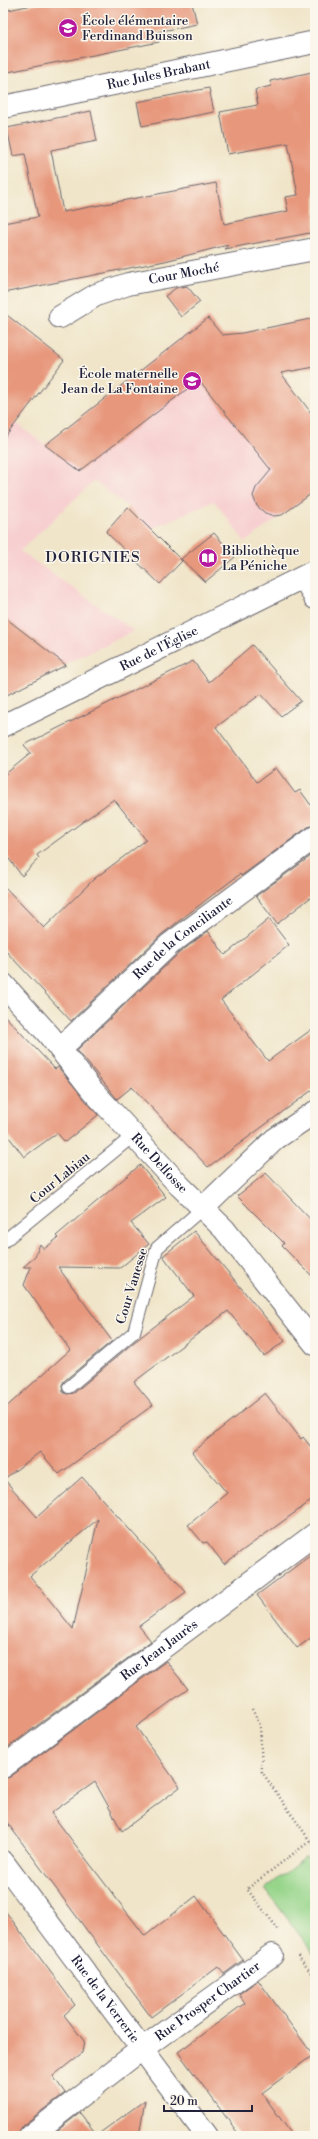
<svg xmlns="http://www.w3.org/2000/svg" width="318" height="2139" viewBox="0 0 318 2139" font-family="'Libre Bodoni',serif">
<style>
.built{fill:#f7cfd0}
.green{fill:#97d58b;stroke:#5c7c63}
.building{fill:#e7977c;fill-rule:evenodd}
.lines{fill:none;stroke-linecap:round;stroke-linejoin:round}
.service-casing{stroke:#6a666d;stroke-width:14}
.minor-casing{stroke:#6a666d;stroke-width:24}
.tertiary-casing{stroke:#6a666d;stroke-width:24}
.path{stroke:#6a666d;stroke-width:2.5;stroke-dasharray:1 3;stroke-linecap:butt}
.service{stroke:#fff;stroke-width:12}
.minor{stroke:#fff;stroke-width:22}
.tertiary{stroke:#fff;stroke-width:22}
.labels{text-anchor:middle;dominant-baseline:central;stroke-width:3;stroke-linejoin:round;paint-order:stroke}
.poi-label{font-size:13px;fill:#22223b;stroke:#fbf7ec;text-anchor:start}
.street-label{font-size:13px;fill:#22223b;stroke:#fbf7ec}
.quarter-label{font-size:15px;letter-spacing:1px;fill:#22223b;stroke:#fbf7ec}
</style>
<rect width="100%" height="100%" fill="#fbf7ec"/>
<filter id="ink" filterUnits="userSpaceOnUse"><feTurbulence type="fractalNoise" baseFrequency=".025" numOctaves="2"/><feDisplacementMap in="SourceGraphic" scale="8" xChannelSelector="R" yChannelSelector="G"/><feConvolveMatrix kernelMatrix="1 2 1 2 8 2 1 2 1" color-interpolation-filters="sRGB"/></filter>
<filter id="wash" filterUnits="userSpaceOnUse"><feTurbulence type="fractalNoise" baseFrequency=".012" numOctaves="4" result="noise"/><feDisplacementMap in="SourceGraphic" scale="16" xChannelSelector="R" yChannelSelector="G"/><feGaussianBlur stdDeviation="0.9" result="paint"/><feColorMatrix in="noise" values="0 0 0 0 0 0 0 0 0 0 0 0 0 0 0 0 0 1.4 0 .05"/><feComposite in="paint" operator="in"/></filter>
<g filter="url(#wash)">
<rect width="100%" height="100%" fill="#f0e5c9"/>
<path class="built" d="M208,317L315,456V491L245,542L214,501L150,529L128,507L94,481L20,551L134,631L65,664L12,623L3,635V413L45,445Z"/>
<path class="green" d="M306,1857L315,1869V1955L265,1889Z"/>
<g id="blocks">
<path class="building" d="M42,3H192L197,24L157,32L159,42L3,73V11Z
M312,72L315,89V232L225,249L228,245L165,261L3,293V223L38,217L25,154L13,156L7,128L91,111L97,141L51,150L63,212L216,183L224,224L288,211L285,197L298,195L288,143L228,154L220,112L258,105L255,90L271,86L270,81Z
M209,88L214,112L142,126L137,102Z
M187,286L200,302L181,317L165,296L176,288Z
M3,312L64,360L3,440Z
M208,318L222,335L242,333L315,318V367L281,373L315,418V491L282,515L274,516L265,513L257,506L253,496L256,488L271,470L199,380L80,471L45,445Z
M128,507L182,561L160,584L106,532Z
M214,533L235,557L205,582L181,559Z
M3,616L66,665L3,697Z
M252,645L301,701L281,716L261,694L216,727L257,782L276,768L295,793L300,790L315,811V825L308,827L241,876L240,874L162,934L71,1021L3,948V885L44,928L94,879L146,840L114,799L37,855L39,858L22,876L3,851V776L31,753L24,745L193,661L209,682Z
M315,853V894L277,924L256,896Z
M269,919L289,945L221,1000L268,1061L315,1027V1088L208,1167L132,1087L117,1099L77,1050L178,954L208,931L225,955Z
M3,1014L55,1069L58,1067L98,1115L65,1142L57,1133L24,1157L3,1129Z
M140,1165L166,1197L131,1223L149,1244L120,1268L58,1267L112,1341L64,1381L62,1385L63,1392L67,1394L74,1393L133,1343L194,1296L163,1256L194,1231L285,1341L264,1356L228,1311L134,1382L153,1405L59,1474L40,1452L4,1479L37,1517L82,1477L186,1592L139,1626L151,1641L3,1751V1410L70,1350L24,1285L31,1267H23L35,1257L40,1244L44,1249L58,1238L56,1236ZM98,1519L73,1629L30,1576Z
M266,1173L315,1224V1279L282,1246L284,1243L237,1196Z
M265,1393L301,1439L303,1437L315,1452V1498L224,1564L207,1542L203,1543L188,1525L227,1493L192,1452Z
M315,1552V1635L297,1648L257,1595Z
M166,1661L188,1689L136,1727L180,1787L122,1831L95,1782L51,1813L145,1936L196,1896L243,1960L224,1974L218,1967L151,2017L3,1817V1779L10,1777Z
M3,1908L75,2005L64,2015L84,2041L82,2053L53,2076L65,2093L22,2126L18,2136H3Z
M258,1980L313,2055L262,2093L293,2136H240L178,2052L245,2003L239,1994Z
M145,2100L139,2136H50L80,2113L97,2135Z"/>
</g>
</g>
<g filter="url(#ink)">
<use href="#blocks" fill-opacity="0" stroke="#6a666d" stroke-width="1"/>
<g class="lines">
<g class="service-casing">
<path id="service" d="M3,1242L134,1135
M69,1387L134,1332L157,1248L203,1208"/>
</g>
<g class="minor-casing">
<g id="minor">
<path id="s1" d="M3,107L315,42"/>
<path id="s2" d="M60,317L96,295L128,284L315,249"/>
<path d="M304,577L315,598"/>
<path id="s3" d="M3,984L49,1035L92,1090L180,1186L224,1229L315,1344"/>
<path id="s4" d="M60,1049L170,944L315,837"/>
<path d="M203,1208L275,1139L315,1112"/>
<path id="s5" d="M3,1767L315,1534"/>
<path id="s6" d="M3,1862L207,2136"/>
<path id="s7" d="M30,2136L143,2048L272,1955"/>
</g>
</g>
<g class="tertiary-casing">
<g id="tertiary">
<path id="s8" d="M3,726L315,571"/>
</g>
</g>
<path class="path" d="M252,1709L260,1725L262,1772L315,1848
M278,1929L247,1889L310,1841
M298,1956L315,1978"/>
<use href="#service" class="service"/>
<use href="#minor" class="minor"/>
<use href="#tertiary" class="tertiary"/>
</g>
</g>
<defs>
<g id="school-disc" transform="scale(1)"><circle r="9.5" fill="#b5179e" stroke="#fbf7ec"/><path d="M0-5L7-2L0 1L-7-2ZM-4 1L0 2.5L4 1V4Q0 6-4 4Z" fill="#fff"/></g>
<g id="library-disc" transform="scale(1)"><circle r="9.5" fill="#b5179e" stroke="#fbf7ec"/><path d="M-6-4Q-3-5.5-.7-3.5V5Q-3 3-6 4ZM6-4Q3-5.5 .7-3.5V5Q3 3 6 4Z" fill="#fff"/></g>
</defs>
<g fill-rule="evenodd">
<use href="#school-disc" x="68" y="28"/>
<use href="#school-disc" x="192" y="381"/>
<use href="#library-disc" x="208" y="558"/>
</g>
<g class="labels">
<g class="poi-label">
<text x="82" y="21">École élémentaire<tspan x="82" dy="15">Ferdinand Buisson</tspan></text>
<text x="178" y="374" text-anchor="end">École maternelle<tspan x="178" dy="15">Jean de La Fontaine</tspan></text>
<text x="222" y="551">Bibliothèque<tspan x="222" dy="15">La Péniche</tspan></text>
</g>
<g class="street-label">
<text stroke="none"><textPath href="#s1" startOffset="159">Rue Jules Brabant</textPath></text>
<text stroke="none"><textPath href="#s2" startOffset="133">Cour Moché</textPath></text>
<text stroke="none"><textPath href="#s8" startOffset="174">Rue de l'Église</textPath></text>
<text stroke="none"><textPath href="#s4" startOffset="166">Rue de la Conciliante</textPath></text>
<text stroke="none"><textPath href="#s3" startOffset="238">Rue Delfosse</textPath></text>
<text transform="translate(60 1178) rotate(-39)">Cour Labiau</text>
<text transform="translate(132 1286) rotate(-73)">Cour Vanesse</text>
<text stroke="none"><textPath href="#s5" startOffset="195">Rue Jean Jaurès</textPath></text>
<text stroke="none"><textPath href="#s6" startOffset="171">Rue de la Verrerie</textPath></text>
<text stroke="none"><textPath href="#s7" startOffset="223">Rue Prosper Chartier</textPath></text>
</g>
<g class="quarter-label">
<text x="93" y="557">DORIGNIES</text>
</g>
</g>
<rect width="318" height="2139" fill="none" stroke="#fbf7ec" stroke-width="16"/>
<path d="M164 2105v6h88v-6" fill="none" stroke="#22223b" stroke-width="2"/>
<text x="170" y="2105" font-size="12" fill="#22223b" stroke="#fbf7ec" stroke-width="3" paint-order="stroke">20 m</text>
</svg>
